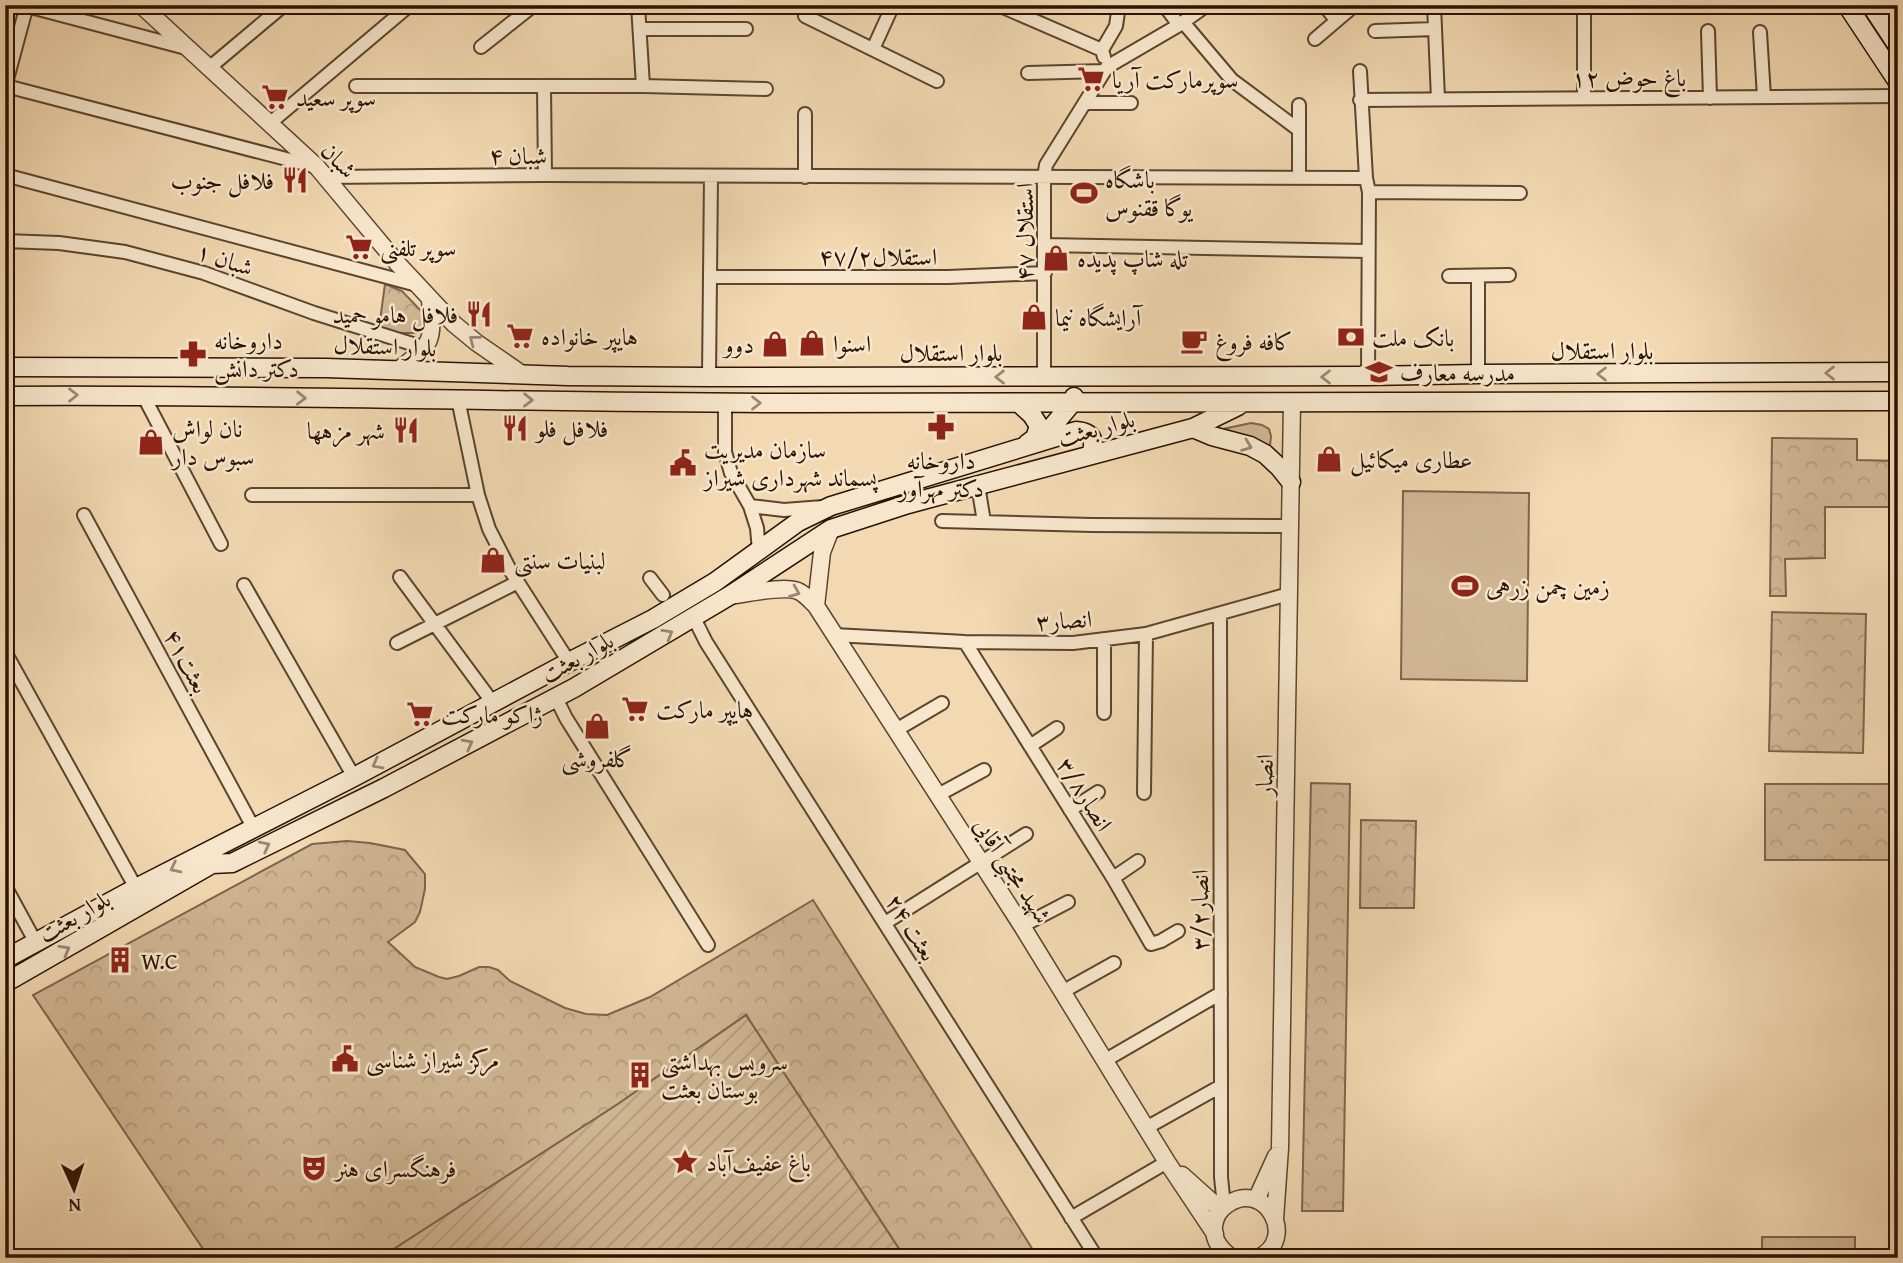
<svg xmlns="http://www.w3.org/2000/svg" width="1903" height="1263" viewBox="0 0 1903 1263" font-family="'Gentium Book Plus',Amiri,serif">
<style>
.grass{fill:#d0b794;stroke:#7d644c;stroke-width:2}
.forest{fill:url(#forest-crowns);stroke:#7d644c;stroke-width:2}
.garden{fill:url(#garden-furrows);stroke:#7d644c;stroke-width:2}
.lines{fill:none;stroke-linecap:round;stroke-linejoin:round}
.minor-casing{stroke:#5c442f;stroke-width:16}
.tertiary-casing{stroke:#5c442f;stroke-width:19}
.secondary-casing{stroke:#2a1204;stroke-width:21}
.minor{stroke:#f7e6cc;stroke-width:12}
.tertiary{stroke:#f7e6cc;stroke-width:16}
.secondary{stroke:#f7e6cc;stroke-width:18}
.oneway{stroke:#9b8772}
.labels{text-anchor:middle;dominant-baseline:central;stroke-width:5;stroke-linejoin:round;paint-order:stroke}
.street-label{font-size:24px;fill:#2a1204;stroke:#f7e6cc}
.poi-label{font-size:24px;fill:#2a1204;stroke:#f7e6cc;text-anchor:start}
</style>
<defs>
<pattern id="forest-crowns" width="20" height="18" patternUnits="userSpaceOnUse" patternTransform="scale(1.75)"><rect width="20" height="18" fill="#d0b794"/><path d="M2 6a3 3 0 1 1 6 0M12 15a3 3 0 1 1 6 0" fill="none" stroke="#b39c7e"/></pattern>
<pattern id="garden-furrows" width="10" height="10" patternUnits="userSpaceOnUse" patternTransform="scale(1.75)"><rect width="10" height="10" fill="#d0b794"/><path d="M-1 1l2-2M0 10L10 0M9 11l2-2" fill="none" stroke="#b39c7e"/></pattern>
</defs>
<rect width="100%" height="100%" fill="#f2d9b1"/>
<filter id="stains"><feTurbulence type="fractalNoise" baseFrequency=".00286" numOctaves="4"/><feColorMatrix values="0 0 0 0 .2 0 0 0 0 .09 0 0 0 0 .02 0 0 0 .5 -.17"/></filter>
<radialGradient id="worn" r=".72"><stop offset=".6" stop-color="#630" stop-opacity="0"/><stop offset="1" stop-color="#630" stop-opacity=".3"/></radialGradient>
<path class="grass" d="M1251,423L1262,425L1269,429L1271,436L1270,446L1252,438L1221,433L1223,429Z
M1403,491L1529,493L1527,681L1401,679Z"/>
<path class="forest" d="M385,284L402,291L422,312L424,328L420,333H398L379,328Z
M1772,438L1857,439V460L1898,461V507H1825V558L1785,559L1786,596H1770Z
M1772,612L1866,614L1863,753L1769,751Z
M1894,620H1898V743L1889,742Z
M1311,783L1350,784L1343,1211H1302Z
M1765,784H1898V860H1765Z
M1361,820L1416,821L1414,908H1360Z
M347,841L370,843L405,850L425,874V889L420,912L415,922L388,942L415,967L439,977L447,979L459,976L479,967H489L498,970L510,981L565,1008L586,1014L607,1015L650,997L813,900L1038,1258H905L746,1015L618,1104L380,1258H209L33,995L312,844Z
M1762,1237H1855V1258H1762Z"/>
<path class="garden" d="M746,1015L905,1258H380L618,1104Z"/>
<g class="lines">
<g class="minor-casing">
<path id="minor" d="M638,5L643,86
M998,5L1102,50
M1164,5L1179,25
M1324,5L1336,20
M1434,5L1438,99
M1584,5V98
M27,6L186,48
M805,16L937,81
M1183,22L1232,80L1299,130
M640,29H746
M1375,31L1435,29
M1708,31L1710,98
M1760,32L1764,97
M1315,39L1355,5
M481,47L534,5
M873,49L893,5
M1104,57L1102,50L1116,26L1119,5
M209,68L284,5
M1360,71L1366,178L1369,192L1368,376
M1028,73L1104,71
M6,86L317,167
M356,86H643L766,89
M5,87L27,5
M544,87L545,175
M1360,100L1898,96
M1086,103H1131
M1299,105V177
M805,114V177
M269,124L410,5
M5,175L417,285
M326,177L545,175L1366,178
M1369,192L1520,193
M5,241L59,243L125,252L204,273L314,313L425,348
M1045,245L1368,251
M1449,276L1509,275
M710,277H948L1045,273
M1478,277V374
M1044,376V178L1046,165L1107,67L1179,25L1207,5
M709,377L711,176
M143,395L221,544
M458,399L478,495L489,529L510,570L569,662
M725,403V452L731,473L750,506L757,528L759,551
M978,485L984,522
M252,495H478
M750,506L784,510L823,507
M84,515L253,827
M942,521L1092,525L1290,526
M400,577L493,703
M650,578L663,595
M244,585L354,777
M1220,614L1221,1086V1177L1224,1206
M694,618L706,642L1097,1258
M834,635L965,642L1073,643L1146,634L1289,594
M1104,639V713
M965,642L1113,878L1151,944L1161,941L1178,931
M397,643L518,582
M5,652L136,888
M556,698L566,718L708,945
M896,730L942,703
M1030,746L1057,728
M1144,793L1146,634
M938,795L984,770
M1070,810L1098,792
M1113,878L1138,861
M5,886L36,943
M885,923L1026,834
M1022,926L1068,902
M1062,992L1114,963
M1104,1061L1221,993
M1146,1128L1221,1086
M1071,1218L1167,1162"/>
</g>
<g class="tertiary-casing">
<path id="tertiary" d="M141,5L317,167L398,264L454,324L477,343L522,374
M397,371C431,344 434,345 430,300
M729,596C747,594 783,585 798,591C805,594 811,601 816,606L822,552L831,529
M816,606L1022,926L1167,1162L1215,1234
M1182,1175L1221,1210
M1256,1200L1276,1156
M1275,1219L1280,1148L1292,402
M1232,1258C1221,1250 1213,1241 1214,1226C1215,1217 1220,1209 1228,1204C1265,1179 1299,1239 1258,1258"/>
</g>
<g class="secondary-casing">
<path id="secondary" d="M1847,5L1898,82
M1871,5L1898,46
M5,367L326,368L568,376L709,377L1368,376L1478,374L1898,372
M5,396C268,394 531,403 795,403C1162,404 1530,399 1898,401
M1019,403L1032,415L1039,426L1035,438L1027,444
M1193,428L1212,436L1250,446L1265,454L1279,467L1291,482
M1041,440L1072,403L1074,397
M5,959L136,888L354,777L569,662L653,619L715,582L798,522L831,506L1076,431C1092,432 1096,440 1091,455
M5,983L212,864L232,863L384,788L574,688L729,596L831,529L908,504L1193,428L1238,406"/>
</g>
<use href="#minor" class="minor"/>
<use href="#tertiary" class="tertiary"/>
<use href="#secondary" class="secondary"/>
</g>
<defs><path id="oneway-chevron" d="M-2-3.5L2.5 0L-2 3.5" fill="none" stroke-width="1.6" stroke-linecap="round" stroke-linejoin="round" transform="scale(1.75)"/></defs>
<g class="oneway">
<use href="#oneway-chevron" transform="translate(474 340) rotate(-142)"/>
<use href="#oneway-chevron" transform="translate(1830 373) rotate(180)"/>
<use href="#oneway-chevron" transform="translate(1602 374) rotate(180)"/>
<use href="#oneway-chevron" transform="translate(1000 377) rotate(180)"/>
<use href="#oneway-chevron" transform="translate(1326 377) rotate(180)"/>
<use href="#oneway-chevron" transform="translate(73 395)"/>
<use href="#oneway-chevron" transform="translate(301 398) rotate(1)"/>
<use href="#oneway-chevron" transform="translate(528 400) rotate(1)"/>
<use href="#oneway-chevron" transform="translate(756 403)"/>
<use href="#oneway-chevron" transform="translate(1247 446) rotate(21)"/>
<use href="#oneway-chevron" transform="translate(795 592) rotate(22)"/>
<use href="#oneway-chevron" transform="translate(668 634) rotate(-30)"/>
<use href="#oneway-chevron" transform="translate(468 744) rotate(-28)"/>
<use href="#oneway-chevron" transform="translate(377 764) rotate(152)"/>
<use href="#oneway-chevron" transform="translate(265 846) rotate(-27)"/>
<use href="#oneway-chevron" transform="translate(175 868) rotate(153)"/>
<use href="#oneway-chevron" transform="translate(65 950) rotate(-30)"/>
</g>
<defs>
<g id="supermarket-bare" transform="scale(2.1)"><path d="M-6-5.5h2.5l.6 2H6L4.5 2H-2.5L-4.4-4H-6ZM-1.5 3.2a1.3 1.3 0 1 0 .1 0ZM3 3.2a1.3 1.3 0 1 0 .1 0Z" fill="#8f2418" stroke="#f7e6cc" stroke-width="2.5" paint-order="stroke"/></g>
<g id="restaurant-bare" transform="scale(2.1)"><path d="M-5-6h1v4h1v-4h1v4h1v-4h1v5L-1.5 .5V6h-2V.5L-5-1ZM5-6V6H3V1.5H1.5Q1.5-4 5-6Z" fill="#8f2418" stroke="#f7e6cc" stroke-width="2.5" paint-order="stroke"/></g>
<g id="stadium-bare" transform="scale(2.1)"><path d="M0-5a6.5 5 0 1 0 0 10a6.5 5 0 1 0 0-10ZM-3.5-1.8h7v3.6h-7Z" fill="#8f2418" stroke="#f7e6cc" stroke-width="2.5" paint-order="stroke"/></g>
<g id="shop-bare" transform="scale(2.1)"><path d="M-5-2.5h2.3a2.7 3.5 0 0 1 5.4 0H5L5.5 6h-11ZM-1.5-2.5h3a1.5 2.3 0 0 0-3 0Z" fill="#8f2418" stroke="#f7e6cc" stroke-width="2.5" paint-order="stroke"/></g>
<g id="bank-bare" transform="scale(2.1)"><path d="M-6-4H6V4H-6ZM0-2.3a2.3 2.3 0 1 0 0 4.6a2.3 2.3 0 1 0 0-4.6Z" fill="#8f2418" stroke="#f7e6cc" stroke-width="2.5" paint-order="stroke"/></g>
<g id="cafe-bare" transform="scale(2.1)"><path d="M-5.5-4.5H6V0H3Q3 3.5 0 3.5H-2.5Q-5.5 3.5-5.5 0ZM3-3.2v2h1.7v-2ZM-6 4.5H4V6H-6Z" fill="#8f2418" stroke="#f7e6cc" stroke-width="2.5" paint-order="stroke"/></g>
<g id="pharmacy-bare" transform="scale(2.1)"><path d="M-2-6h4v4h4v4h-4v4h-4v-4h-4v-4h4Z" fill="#8f2418" stroke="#f7e6cc" stroke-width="2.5" paint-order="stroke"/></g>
<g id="school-bare" transform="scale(2.1)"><path d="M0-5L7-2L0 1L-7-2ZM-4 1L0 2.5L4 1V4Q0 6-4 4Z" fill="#8f2418" stroke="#f7e6cc" stroke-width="2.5" paint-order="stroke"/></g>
<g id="civic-bare" transform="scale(2.1)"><path d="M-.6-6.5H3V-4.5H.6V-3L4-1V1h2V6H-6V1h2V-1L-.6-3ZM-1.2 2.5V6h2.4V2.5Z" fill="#8f2418" stroke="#f7e6cc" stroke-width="2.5" paint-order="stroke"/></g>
<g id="building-bare" transform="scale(2.1)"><path d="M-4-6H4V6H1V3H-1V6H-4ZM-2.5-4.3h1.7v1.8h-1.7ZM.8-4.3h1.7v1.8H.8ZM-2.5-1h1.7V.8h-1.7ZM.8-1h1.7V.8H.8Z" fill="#8f2418" stroke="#f7e6cc" stroke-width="2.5" paint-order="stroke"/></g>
<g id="sight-bare" transform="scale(2.1)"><path d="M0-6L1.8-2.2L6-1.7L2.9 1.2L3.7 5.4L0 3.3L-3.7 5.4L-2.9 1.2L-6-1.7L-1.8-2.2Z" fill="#8f2418" stroke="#f7e6cc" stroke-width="2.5" paint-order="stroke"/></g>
<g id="theatre-bare" transform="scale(2.1)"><path d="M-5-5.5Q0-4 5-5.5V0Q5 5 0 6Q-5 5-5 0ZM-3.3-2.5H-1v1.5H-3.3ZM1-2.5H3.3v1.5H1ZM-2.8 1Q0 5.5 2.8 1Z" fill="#8f2418" stroke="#f7e6cc" stroke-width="2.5" paint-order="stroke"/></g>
</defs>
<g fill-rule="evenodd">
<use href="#supermarket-bare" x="1091" y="79"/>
<use href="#supermarket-bare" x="275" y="97"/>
<use href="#restaurant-bare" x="295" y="180"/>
<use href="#stadium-bare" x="1084" y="193"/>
<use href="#supermarket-bare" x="359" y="247"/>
<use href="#shop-bare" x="1056" y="258"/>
<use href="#restaurant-bare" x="479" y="314"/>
<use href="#shop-bare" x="1034" y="317"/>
<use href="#supermarket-bare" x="520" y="336"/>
<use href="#bank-bare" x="1351" y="337"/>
<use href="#cafe-bare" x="1194" y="341"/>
<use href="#shop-bare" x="812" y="343"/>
<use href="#shop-bare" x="775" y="344"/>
<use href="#pharmacy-bare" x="193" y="354"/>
<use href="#school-bare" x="1379" y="372"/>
<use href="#pharmacy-bare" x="941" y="427"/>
<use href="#restaurant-bare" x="515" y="428"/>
<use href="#restaurant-bare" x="406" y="430"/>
<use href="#shop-bare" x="151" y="442"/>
<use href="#shop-bare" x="1329" y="459"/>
<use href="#civic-bare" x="683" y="463"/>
<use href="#shop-bare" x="493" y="560"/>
<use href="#stadium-bare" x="1465" y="586"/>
<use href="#supermarket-bare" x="635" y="709"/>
<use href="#supermarket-bare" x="420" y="714"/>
<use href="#shop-bare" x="597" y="726"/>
<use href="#building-bare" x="120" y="960"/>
<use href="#civic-bare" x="345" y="1059"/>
<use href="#building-bare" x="640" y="1075"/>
<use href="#sight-bare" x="685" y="1162"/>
<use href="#theatre-bare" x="314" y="1168"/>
</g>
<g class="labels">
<g class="street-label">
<text x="1629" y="77">۱۲ باغ حوض</text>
<text x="518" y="155">۴ شبان</text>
<text transform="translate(339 160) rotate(47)">شبان</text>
<text transform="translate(1024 232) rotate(-90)">۴۷ استقلال</text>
<text x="878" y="256">استقلال۴۷/۲</text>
<text transform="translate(225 259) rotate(19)">۱ شبان</text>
<text transform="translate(385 346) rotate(2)">بلوار استقلال</text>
<text x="1602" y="350">بلوار استقلال</text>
<text x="951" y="352">بلوار استقلال</text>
<text transform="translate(1096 428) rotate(-15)">بلوار بعثت</text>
<text transform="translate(1064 620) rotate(-3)">انصار۳</text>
<text transform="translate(577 657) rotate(-29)">بلوار بعثت</text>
<text transform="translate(187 661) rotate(62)">بعثت۴۱</text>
<text transform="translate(1264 775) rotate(-89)">انصار</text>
<text transform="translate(1085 794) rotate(58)">انصار۳/۸</text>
<text transform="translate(1013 870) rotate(57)">شهید مجتبی آقایی</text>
<text transform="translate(1199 910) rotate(-90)">انصار۳/۲</text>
<text transform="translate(74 916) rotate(-30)">بلوار بعثت</text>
<text transform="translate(912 927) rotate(58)">بعثت ۲۴</text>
</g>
<g class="poi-label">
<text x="1112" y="79">سوپرمارکت آریا</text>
<text x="296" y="97">سوپر سعید</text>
<text x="1105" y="179">باشگاه<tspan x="1105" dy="28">یوگا ققنوس</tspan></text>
<text x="274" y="180" text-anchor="end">فلافل جنوب</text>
<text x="380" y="247">سوپر تلفنی</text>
<text x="1077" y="258">تله شاپ پدیده</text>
<text x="458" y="314" text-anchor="end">فلافل هامو حمید</text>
<text x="1055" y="317">آرایشگاه نیما</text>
<text x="541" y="336">هایپر خانواده</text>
<text x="1372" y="337">بانک ملت</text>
<text x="214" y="340">داروخانه<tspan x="214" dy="28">دکتر دانش</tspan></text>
<text x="1215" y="341">کافه فروغ</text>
<text x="833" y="343">اسنوا</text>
<text x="754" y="344" text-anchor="end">دوو</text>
<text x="1400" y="372">مدرسه معارف</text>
<text x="172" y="428">نان لواش<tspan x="172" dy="28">سبوس دار</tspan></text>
<text x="536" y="428">فلافل فلو</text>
<text x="385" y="430" text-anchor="end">شهر مزهها</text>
<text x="704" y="449">سازمان مدیریت<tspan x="704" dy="28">پسماند شهرداری شیراز</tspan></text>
<text x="1350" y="459">عطاری میکائیل</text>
<text x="941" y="460" text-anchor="middle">داروخانه<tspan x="941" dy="28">دکتر مهرآور</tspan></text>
<text x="514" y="560">لبنیات سنتی</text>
<text x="1486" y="586">زمین چمن زرهی</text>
<text x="656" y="709">هایپر مارکت</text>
<text x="441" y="714">ژاکو مارکت</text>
<text x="597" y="758" text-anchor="middle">گلفروشی</text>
<text x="141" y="960">W.C</text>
<text x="366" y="1059">مرکز شیراز شناسی</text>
<text x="661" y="1061">سرویس بهداشتی<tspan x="661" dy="28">بوستان بعثت</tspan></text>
<text x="706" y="1162">باغ عفیف‌آباد</text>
<text x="335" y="1168">فرهنگسرای هنر</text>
</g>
</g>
<rect width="1903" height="1263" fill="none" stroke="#f2d9b1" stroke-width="28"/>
<rect x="7" y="7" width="1889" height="1249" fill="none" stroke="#2a1204" stroke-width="3.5"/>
<rect x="14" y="14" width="1875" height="1235" fill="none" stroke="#2a1204" stroke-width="2"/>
<g transform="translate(74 1189) rotate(177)" stroke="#f7e6cc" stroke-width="5" paint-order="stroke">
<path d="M0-5L12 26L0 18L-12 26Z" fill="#2a1204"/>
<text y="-10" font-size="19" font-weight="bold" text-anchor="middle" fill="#2a1204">N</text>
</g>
<rect width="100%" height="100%" filter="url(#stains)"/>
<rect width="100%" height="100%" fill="url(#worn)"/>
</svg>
